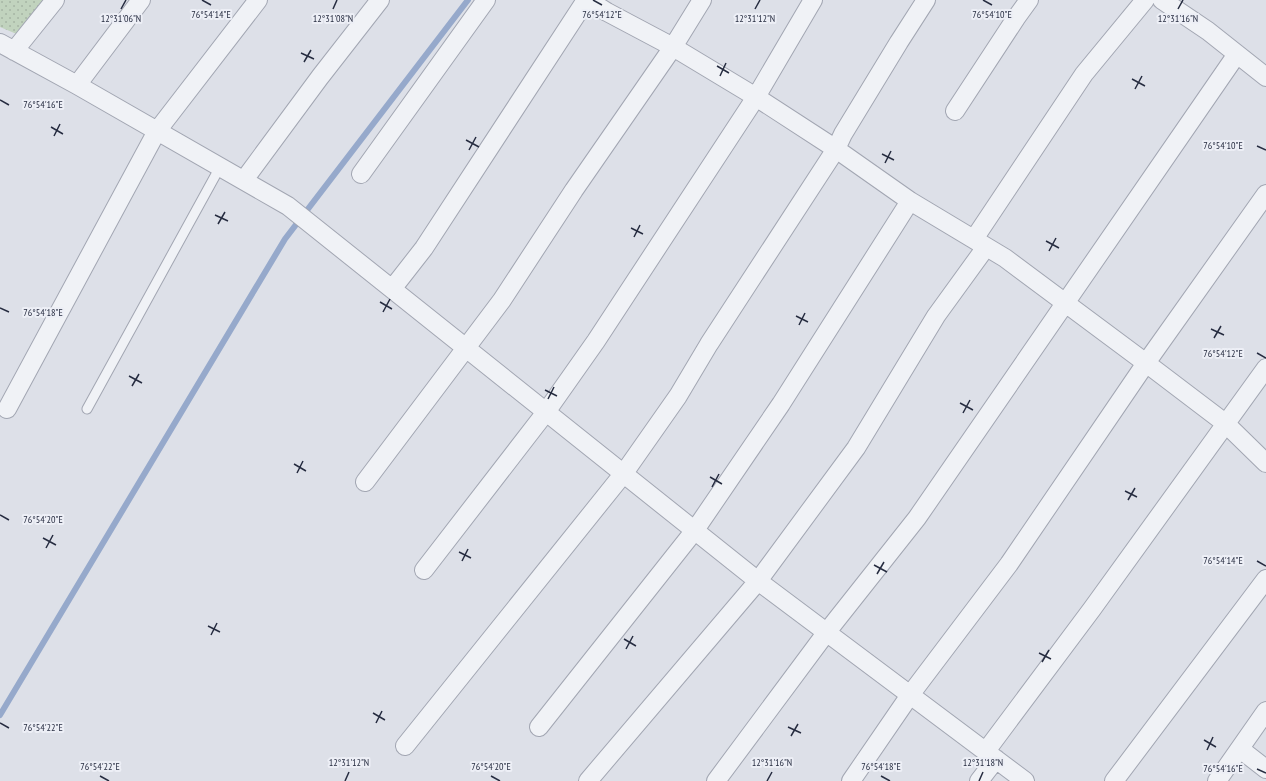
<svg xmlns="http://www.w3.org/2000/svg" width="1266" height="781" viewBox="0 0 1266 781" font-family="'PT Sans Narrow',sans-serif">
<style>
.park{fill:url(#park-dots)}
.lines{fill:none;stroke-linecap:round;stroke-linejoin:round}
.stream{stroke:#96a9cb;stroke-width:6}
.service-casing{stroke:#a2a6b2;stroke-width:11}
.minor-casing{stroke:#a2a6b2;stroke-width:20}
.service{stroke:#f0f2f6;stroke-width:9}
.minor{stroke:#f0f2f6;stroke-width:18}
.ticks{fill:none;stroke:#262c40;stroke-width:1.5}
.ticks-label{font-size:10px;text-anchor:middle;fill:#262c40;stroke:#edeff6;stroke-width:4;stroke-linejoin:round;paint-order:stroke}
</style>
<defs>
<pattern id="park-dots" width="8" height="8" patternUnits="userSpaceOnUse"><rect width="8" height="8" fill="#c1d3be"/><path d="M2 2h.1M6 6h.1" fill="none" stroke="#a6b5a4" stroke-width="1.8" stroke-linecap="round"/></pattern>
</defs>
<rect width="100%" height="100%" fill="#dde0e8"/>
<path class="park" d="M0,0H47L19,35L0,27Z"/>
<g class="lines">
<path class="stream" d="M0,715L285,239L468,0"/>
<g class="service-casing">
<path id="service" d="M87,409L220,167"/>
</g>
<g class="minor-casing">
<path id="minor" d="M588,0L607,12L673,47L756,97L836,149L910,201L1005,258L1146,363L1225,423L1266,463
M1162,0L1208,31L1266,77
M0,43L77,85L288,206L758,581L1025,781
M14,51L55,0
M77,85L141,0
M955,111L1016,18L1029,0
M361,174L486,0
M244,180L320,77L380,0
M974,239L1084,74L1145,0
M392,289L424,248L586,0
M7,409L157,131L258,0
M365,482L502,300L574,190L673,47L702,0
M424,570L546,412L596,341L756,97L813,0
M539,727L695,530L781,404L910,201
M405,746L624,473L678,396L709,344L836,149L843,134L899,42L926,0
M1240,749L1266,769
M986,751L1092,609L1266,368
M588,781L758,581L856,448L936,316L986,247
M716,781L826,633L917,518L1237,54
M851,781L910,695L1009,564L1146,363L1266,194
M979,781L996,759
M1114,781L1266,579
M1217,781L1266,711"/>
</g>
<use href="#service" class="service"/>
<use href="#minor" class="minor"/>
</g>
<path class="ticks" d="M202,0L211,5M593,0L602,5M983,0L992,5M121,9L126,0M333,9L337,0M755,9L760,0M1178,9L1183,0M301,53L314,59M304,62L311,50M717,66L729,73M720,76L726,63M1132,79L1145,86M1135,89L1142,76M0,100L9,105M51,127L63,134M54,136L60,124M466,140L479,147M1257,146L1266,150M469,150L476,137M882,154L894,160M885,163L891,151M215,215L228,221M218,224L225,212M631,228L643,234M634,237L640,225M1046,241L1059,248M1049,251L1056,238M380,302L392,309M0,308L9,312M383,312L390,299M796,316L808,322M799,325L805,313M1211,329L1224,335M1214,338L1221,326M1257,353L1266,358M129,376L142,383M132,386L139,374M545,390L557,396M548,399L554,387M960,403L973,410M963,413L970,400M294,464L306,471M297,473L303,461M710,477L722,484M712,487L719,474M1125,491L1137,497M1128,500L1135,488M0,515L9,520M43,538L56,545M46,548L53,535M459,552L471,558M462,561L468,549M1257,561L1266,566M874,565L887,572M877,574L884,562M208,626L220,632M211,635L217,623M624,639L636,646M626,649L633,636M1039,653L1051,659M1042,662L1049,650M373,713L385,720M0,723L9,728M376,723L382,711M788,727L801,733M791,736L798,724M1204,740L1216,747M1207,750L1213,737M1257,769L1266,773M100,776L109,781M491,776L500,781M881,776L890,781M345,781L349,772M767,781L772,772M979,781L983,772"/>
<g class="ticks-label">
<text x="211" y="18">76°54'14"E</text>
<text x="602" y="18">76°54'12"E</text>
<text x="992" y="18">76°54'10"E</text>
<text x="121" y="22">12°31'06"N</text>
<text x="333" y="22">12°31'08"N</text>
<text x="755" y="22">12°31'12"N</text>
<text x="1178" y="22">12°31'16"N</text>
<text x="43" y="108">76°54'16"E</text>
<text x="1223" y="149">76°54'10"E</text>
<text x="43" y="316">76°54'18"E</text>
<text x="1223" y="357">76°54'12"E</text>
<text x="43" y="523">76°54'20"E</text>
<text x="1223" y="564">76°54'14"E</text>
<text x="43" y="731">76°54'22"E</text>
<text x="349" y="766">12°31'12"N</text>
<text x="772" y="766">12°31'16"N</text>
<text x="983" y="766">12°31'18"N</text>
<text x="100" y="770">76°54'22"E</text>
<text x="491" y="770">76°54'20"E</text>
<text x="881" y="770">76°54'18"E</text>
<text x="1223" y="772">76°54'16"E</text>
</g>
</svg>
